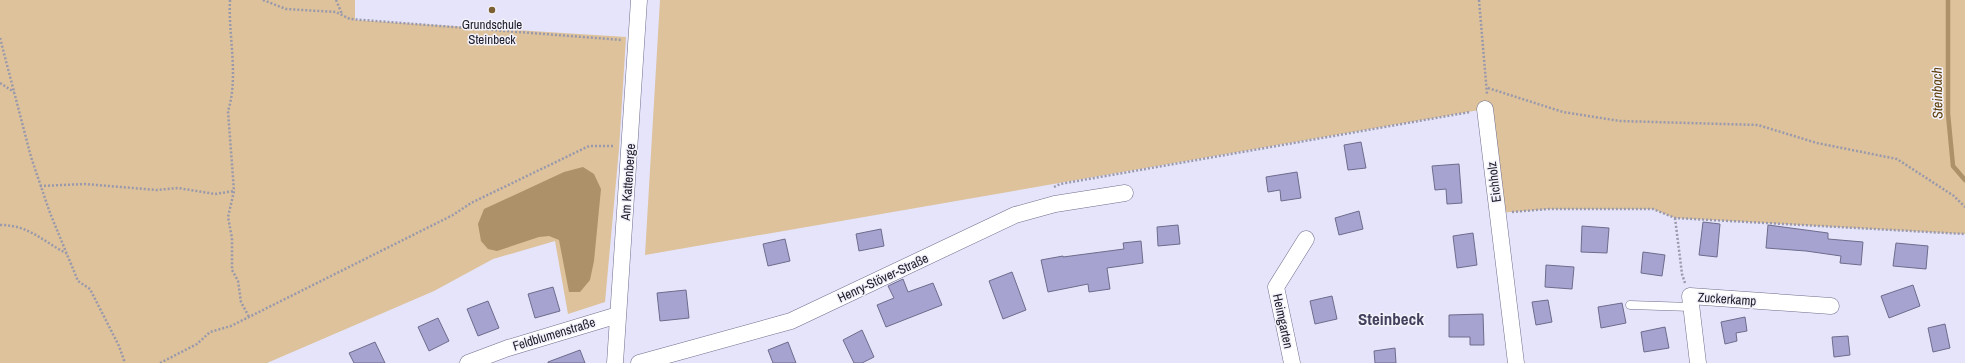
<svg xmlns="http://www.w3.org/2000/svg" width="1965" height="363" viewBox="0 0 1965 363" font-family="'Archivo Narrow',sans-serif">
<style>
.green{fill:#ddc29b}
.water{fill:#ad9168}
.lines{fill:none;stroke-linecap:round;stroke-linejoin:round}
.stream{stroke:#ad9168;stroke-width:4.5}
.building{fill:#a6a3d1;stroke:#6e6c8c}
.lane-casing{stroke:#6f6d8d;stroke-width:9}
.street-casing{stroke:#6f6d8d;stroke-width:17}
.path{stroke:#9a99ac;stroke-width:2.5;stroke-dasharray:2 2;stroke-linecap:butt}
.lane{stroke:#fff;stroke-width:8}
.street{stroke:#fff;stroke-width:16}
.poi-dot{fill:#7c5f33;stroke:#f3f2fa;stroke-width:1.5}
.labels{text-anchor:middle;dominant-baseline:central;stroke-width:3;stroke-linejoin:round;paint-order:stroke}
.poi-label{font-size:13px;fill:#21202e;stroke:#f3f2fa}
.street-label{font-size:13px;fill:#21202e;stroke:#f3f2fa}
.water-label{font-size:14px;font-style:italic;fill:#5e400d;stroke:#f3f2fa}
.district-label{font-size:17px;font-weight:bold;fill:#43405e;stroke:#f3f2fa}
</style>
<rect width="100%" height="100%" fill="#e5e4fa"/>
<path class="green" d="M0,0H355V20L626,37L619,149L605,302L568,314L555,241L493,259L434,291L267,363H0Z
M660,0H1965V234L1675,218L1653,209H1548L1498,213L1485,109L645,255Z"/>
<path class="water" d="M583,167L594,174L601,189L594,261L590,280L580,292H569L559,240L549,236L539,237L497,251L488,249L481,241L478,224L484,209L564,172Z"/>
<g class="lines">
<path class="stream" d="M1948,0V114L1953,166L1965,180"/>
</g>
<path class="building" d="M1361,142L1366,168L1348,170L1344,145Z
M1459,164L1462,203L1447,204L1446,189L1435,190L1432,166Z
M1297,172L1301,198L1281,201L1280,190L1268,192L1266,177Z
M1359,211L1363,229L1339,235L1335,218Z
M1703,222L1720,224L1717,257L1699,255Z
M1178,225L1180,244L1158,246L1157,227Z
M1768,225L1828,233V239L1863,242L1861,265L1840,263L1841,256L1806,251L1766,248Z
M1582,226L1609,228L1607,253L1581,252Z
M881,229L884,246L859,251L856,234Z
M1473,233L1477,265L1457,268L1453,236Z
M785,239L790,261L768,266L763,244Z
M1141,241L1143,263L1107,268L1110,289L1089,292L1088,284L1048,292L1041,260L1063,256V257L1124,249L1123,243Z
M1896,243L1928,246L1926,269L1893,266Z
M1643,252L1665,255L1662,276L1641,273Z
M1546,265L1574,267L1572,289L1545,287Z
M1012,272L1026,310L1003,319L989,281Z
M903,279L908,292L933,283L942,305L886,327L877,305L894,298L888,286Z
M1913,285L1920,306L1889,318L1881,296Z
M553,287L560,311L535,318L528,294Z
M686,290L689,318L660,321L657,293Z
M1332,296L1337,319L1315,324L1310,301Z
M1548,300L1552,322L1536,325L1532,302Z
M488,301L499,328L478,336L467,309Z
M1622,303L1626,323L1601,328L1598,307Z
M1483,314L1484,345H1470V337H1449V315Z
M1745,317L1747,331L1736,333L1737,341L1725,344L1721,322Z
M438,318L449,341L429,351L418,327Z
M1945,324L1950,348L1933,352L1928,328Z
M1665,327L1669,348L1644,352L1641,332Z
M862,330L874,357L862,363H854L843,340Z
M1848,336L1850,355L1834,357L1832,337Z
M375,342L385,363H354L349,353Z
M788,342L796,363H773L768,350Z
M1395,348L1396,363H1375L1374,351Z
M580,350L585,363H548V362Z"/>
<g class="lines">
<g class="lane-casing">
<path id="lane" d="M1630,305L1691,307"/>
</g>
<g class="street-casing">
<path id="street" d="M1485,109L1516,363
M468,363L508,348L618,315
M615,363L639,0
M639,363L791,321L1015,215L1055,204L1125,193
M1292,363L1276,287L1306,239
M1698,363L1690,296L1831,306"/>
</g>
<path class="path" d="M230,0C228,35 239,77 228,111L234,191L228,217L232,238V270L238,281L241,302L249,317
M263,0L286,9L336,12L350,19L622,40
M336,0L342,14
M1479,0L1487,94
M0,38L31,157L50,213L78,281L90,289L119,346L125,363
M0,83L14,92
M1488,88L1563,112L1620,121L1758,125L1817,143L1897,159L1954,196L1965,207
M40,186L85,184L157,190L178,188L215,194L234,191
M1054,187L1060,184L1470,112
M1512,212L1548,209H1653L1675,218L1965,234
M1675,218L1682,274L1685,283
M0,225C30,225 43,242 68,254
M160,363L197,344L210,332L231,326L453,215L471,203L589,146H615"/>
<use href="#lane" class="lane"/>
<use href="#street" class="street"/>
</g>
<circle class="poi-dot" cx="492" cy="10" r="4"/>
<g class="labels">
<g class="poi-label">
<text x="492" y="24">Grundschule<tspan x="492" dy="15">Steinbeck</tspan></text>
</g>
<g class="street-label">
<text transform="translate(628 182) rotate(-86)">Am Kattenberge</text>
<text transform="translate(1494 182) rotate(-97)">Eichholz</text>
<text transform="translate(883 278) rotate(-25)">Henry-Stöver-Straße</text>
<text transform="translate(1727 299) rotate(4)">Zuckerkamp</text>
<text transform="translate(1283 321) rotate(78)">Heimgarten</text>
<text transform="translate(554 334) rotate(-17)">Feldblumenstraße</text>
</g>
<g class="water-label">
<text transform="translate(1937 93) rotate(-91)">Steinbach</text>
</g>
<g class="district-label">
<text x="1391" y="318">Steinbeck</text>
</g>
</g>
</svg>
